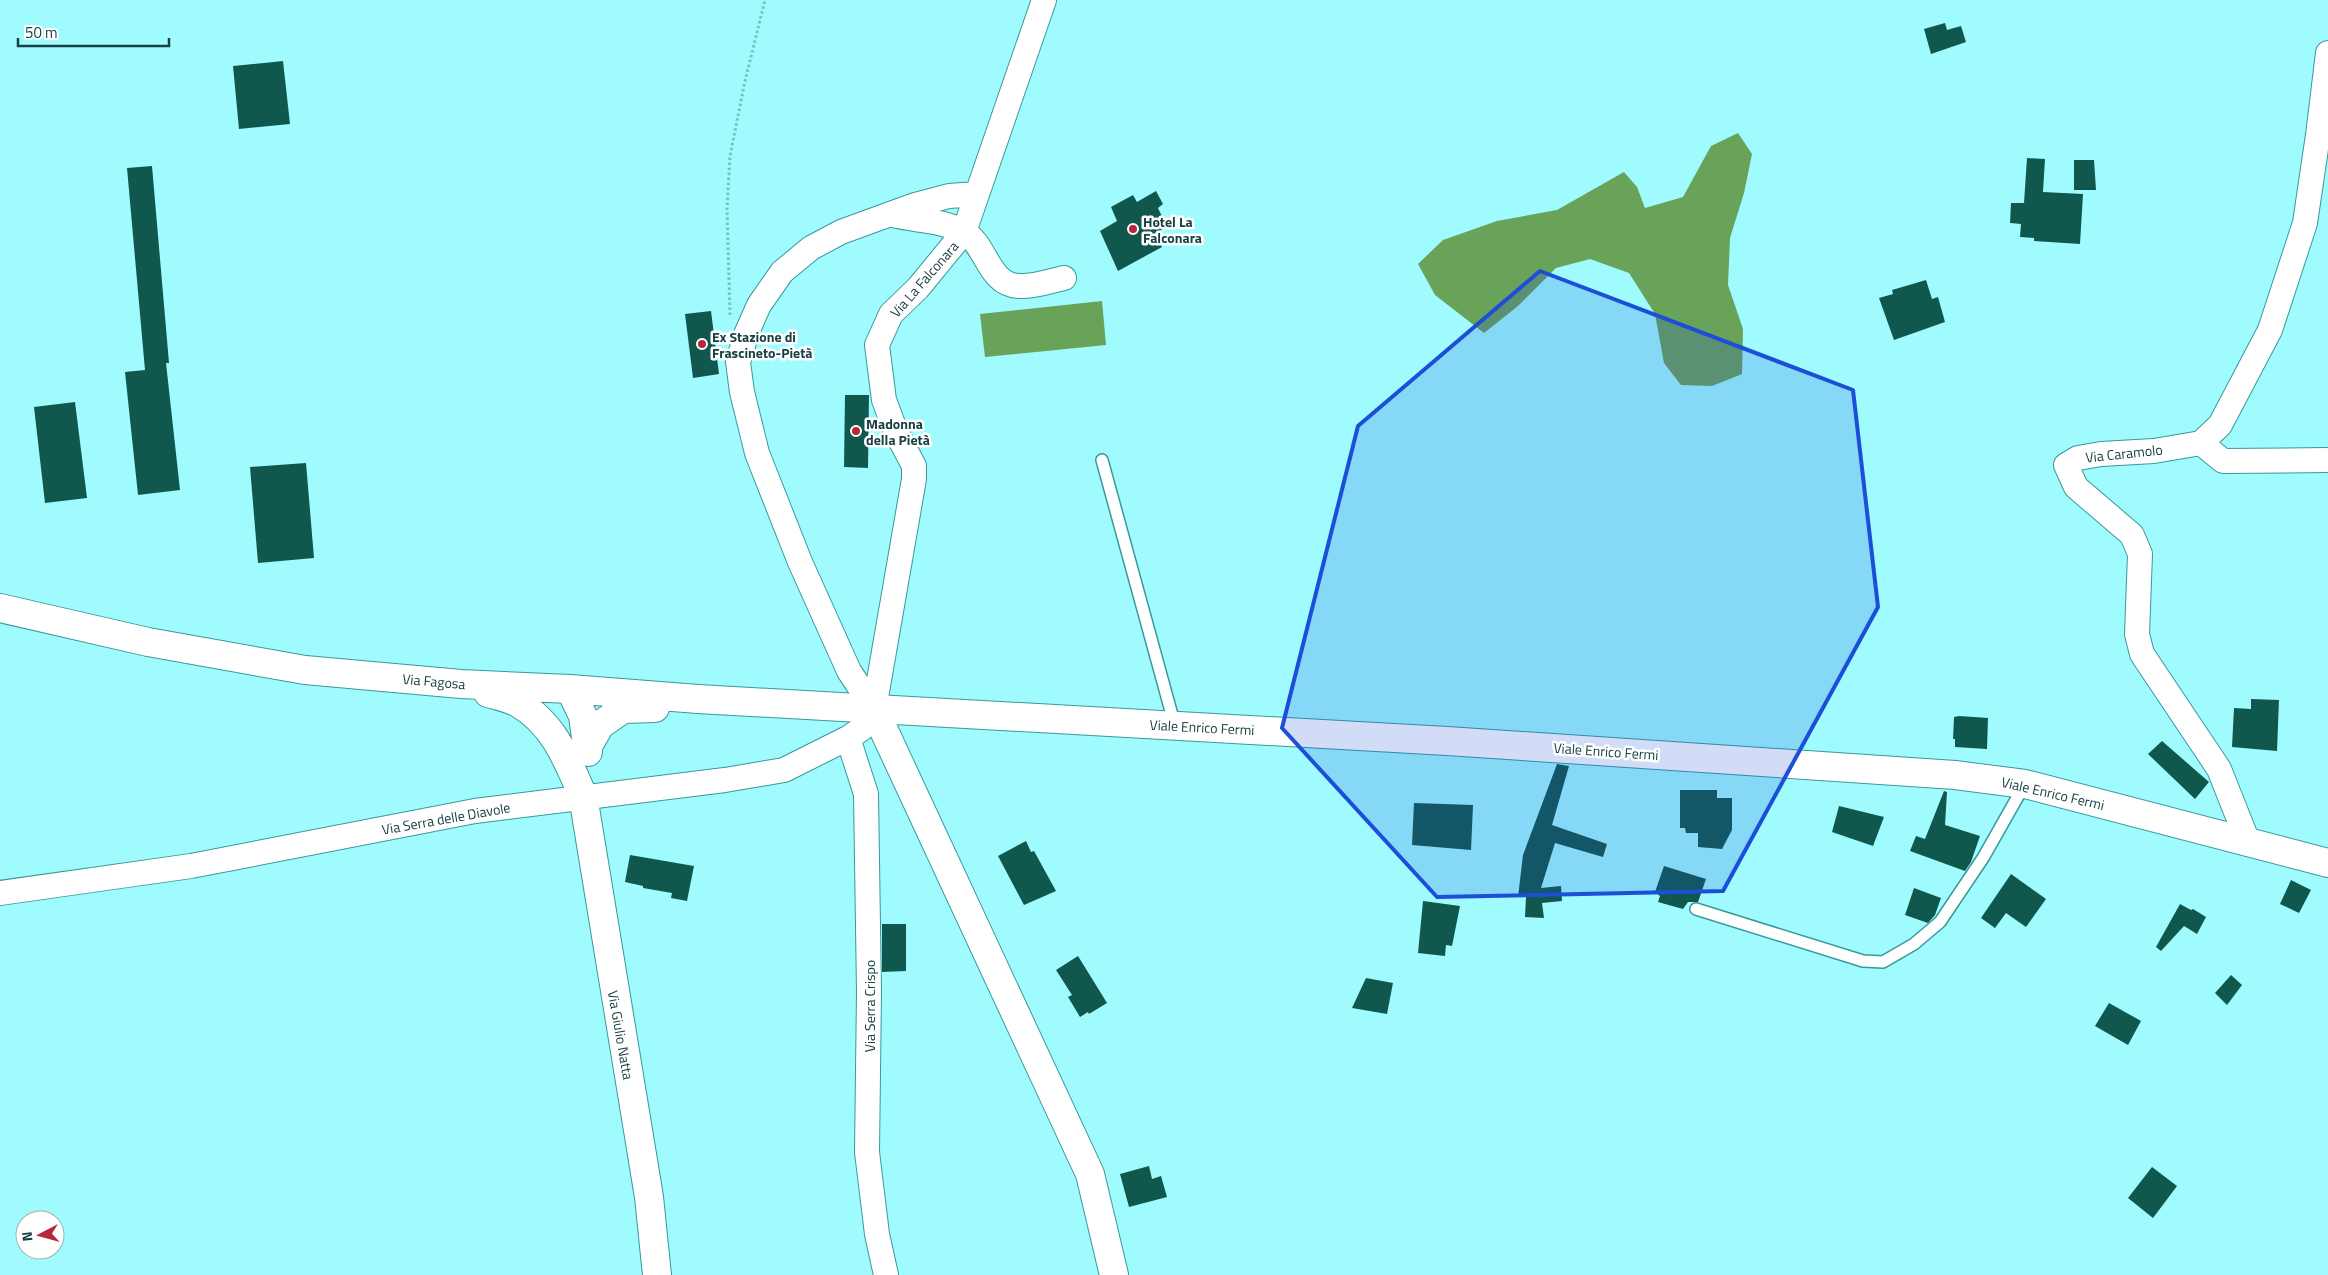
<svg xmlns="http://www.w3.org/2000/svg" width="2328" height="1275" viewBox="0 0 2328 1275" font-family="'Titillium Web',sans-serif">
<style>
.water{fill:#69a259}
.building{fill:#10584d}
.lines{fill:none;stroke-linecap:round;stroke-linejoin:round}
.lane-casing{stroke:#39989c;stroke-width:14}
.street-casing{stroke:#39989c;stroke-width:26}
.secondary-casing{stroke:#39989c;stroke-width:30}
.path{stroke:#75c1c3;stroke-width:3;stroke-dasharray:2.5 2.5;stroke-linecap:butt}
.lane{stroke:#fff;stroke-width:11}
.street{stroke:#fff;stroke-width:24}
.secondary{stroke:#fff;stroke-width:28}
.marked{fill:#1d4ed8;fill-opacity:0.2;stroke:#1d4ed8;stroke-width:4;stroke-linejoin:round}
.poi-dot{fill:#b7263b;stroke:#fff;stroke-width:2}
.labels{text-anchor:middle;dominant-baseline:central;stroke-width:5;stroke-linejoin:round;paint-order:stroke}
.poi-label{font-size:14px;font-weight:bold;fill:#194042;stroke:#fff;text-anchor:start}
.street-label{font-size:14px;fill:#194042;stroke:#fff}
</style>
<rect width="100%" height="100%" fill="#9ffbfe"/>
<path class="water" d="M1738,133L1752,154L1744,193L1730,238L1728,285L1743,329L1742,374L1712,386L1681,385L1664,363L1655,314L1629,273L1590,259L1556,268L1518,306L1484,333L1435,295L1418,264L1443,240L1497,221L1557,210L1624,172L1637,187L1645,208L1683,197L1711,146Z
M1102,301L1106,345L985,357L980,314Z"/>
<path class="building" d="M1945,23L1947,30L1961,26L1966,42L1931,54L1924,29Z
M283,61L290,124L239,129L233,66Z
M2027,158L2045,159L2043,192L2083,194L2080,244L2034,241V238L2020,237L2021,224L2010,223L2011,203H2024Z
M2074,160H2094L2096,190H2074Z
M152,166L169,363H166L180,490L138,495L125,372L145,370L127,168Z
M1156,191L1163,204L1158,208L1167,227L1155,233L1162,247L1118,271L1100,231L1117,221L1111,207L1133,195L1137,202Z
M1926,280L1932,299L1938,297L1945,322L1894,340L1879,298L1893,294L1892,290Z
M711,311L719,374L693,378L685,314Z
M845,395H869L868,468L844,467Z
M75,402L87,498L45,503L34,407Z
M306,463L314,558L258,563L250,467Z
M2251,699L2279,700L2277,751L2232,747L2234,708L2251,709Z
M1959,716L1988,718L1987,749L1955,747V739H1953L1954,717Z
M2162,741L2209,782L2195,799L2148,754Z
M1557,764L1569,766L1552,825L1607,844L1603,857L1555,843L1541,888L1561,886L1562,901L1542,903L1544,918L1525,917L1526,897H1518L1523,855Z
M1680,790H1717V798H1732V830L1722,849L1698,847V833H1686L1685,828H1680Z
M1944,791L1947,792L1945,825L1980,836L1971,862L1965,871L1910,851L1916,836L1925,839Z
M1414,803L1473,805L1471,850L1412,845Z
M1839,806L1884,817L1873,846L1832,832Z
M1026,841L1031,852L1034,851L1056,891L1024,905L998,856Z
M630,855L694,866L687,901L671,898L672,893L643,888V886L625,882Z
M1664,866L1706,879L1698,902H1688L1683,909L1658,902L1660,896L1655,892Z
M2011,874L2046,899L2026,927L2006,913L1995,928L1981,918Z
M2291,880L2311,890L2299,913L2280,904Z
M1914,888L1941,898L1935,915L1928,923L1905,915Z
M1423,901L1460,906L1452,946L1446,945L1445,956L1418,953Z
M2180,904L2191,910L2193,909L2206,917L2197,934L2184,926L2161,951L2156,947Z
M882,924H906V971L882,972Z
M1078,956L1107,1003L1089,1014L1088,1012L1080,1017L1068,997L1072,995L1056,970Z
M2231,975L2242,985L2227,1005L2215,993Z
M1366,978L1393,983L1387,1014L1352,1008Z
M2109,1003L2141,1021L2128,1045L2095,1026Z
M1149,1166L1152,1179L1161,1176L1167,1197L1129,1207L1120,1174Z
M2152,1167L2177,1186L2153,1218L2128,1198Z"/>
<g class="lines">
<g class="lane-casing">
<path id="lane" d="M1102,460L1175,726
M1696,909L1863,961L1883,962L1914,944L1940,922L1983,858L2025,784"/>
</g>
<g class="street-casing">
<path id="street" d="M893,215C916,221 943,220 964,232C987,245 988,285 1019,286C1033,287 1050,281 1064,278
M2201,443L2223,461L2328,460
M874,709L849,671L800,562L757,453L742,392L738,362L747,332L759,305L782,272L811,248L841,232L915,205L949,196L977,194
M848,738L866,794L869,992L867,1152L877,1234L886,1275
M2248,842L2219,769L2142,654L2137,634L2140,554L2132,535L2076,487L2066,465L2078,458L2101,454L2154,451L2201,443L2220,425L2270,330L2305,223L2318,135L2328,53
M0,893L191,866L475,811L725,780L784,770L848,738L863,728L874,709L914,479V466L896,432L884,400L877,345L891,314L918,288L964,232L1044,0"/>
</g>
<g class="secondary-casing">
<path id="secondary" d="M0,608L148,642L305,670L461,684L570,689L698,699L1447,741L1955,775L2025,784L2328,863
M570,689L583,716L588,752
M488,693C498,696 509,698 518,703C554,724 567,759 583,796L649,1197L657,1275
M874,709L1090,1174L1114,1275
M588,746L600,725L623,709L655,708"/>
</g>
<path class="path" d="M730,315L727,209L730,156L745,81L765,0"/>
<use href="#lane" class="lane"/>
<use href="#street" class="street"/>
<use href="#secondary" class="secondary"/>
</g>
<path class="marked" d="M1540,271L1853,390L1878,607L1723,891L1437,897L1282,728L1358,426Z"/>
<g class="poi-dot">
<circle cx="1133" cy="229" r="5"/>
<circle cx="702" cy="344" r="5"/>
<circle cx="856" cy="431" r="5"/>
</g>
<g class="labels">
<g class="poi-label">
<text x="1143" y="221">Hotel La<tspan x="1143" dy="16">Falconara</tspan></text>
<text x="712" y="336">Ex Stazione di<tspan x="712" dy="16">Frascineto-Pietà</tspan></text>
<text x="866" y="423">Madonna<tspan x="866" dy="16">della Pietà</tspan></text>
</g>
<g class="street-label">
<text transform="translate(924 279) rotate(-49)">Via La Falconara</text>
<text transform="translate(2124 453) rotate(-6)">Via Caramolo</text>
<text transform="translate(434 681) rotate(5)">Via Fagosa</text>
<text transform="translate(1202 727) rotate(3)">Viale Enrico Fermi</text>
<text transform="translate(1606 751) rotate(4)">Viale Enrico Fermi</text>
<text transform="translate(2053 793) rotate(13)">Viale Enrico Fermi</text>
<text transform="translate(446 818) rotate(-10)">Via Serra delle Diavole</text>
<text transform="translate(869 1006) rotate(-90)">Via Serra Crispo</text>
<text transform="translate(621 1035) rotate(80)">Via Giulio Natta</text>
</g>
</g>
<g transform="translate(40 1235) rotate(264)"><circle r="24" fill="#ffffff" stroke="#a3b3b3"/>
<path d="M0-4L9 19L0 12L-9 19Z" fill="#b7263b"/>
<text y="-8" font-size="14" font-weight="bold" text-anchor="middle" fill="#194042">N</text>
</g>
<path d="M18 38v8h151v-8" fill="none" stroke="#194042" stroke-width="2.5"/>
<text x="25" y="38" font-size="15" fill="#194042" stroke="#ffffff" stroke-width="4" paint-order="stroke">50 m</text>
</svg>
